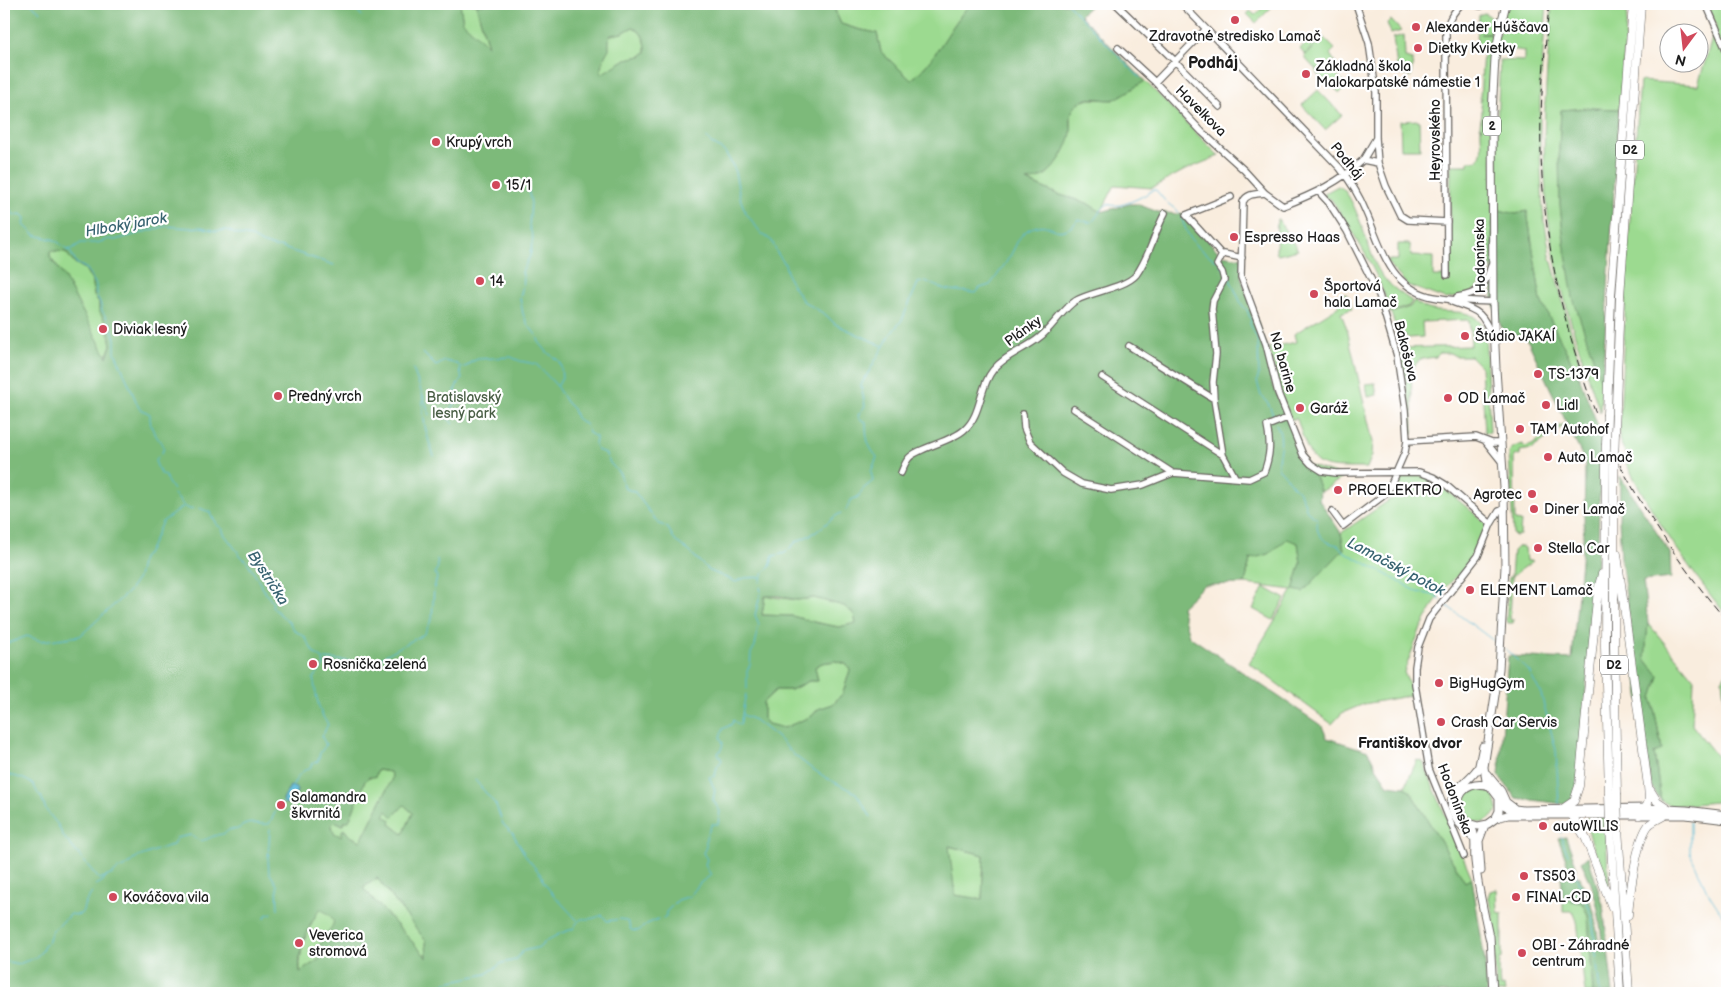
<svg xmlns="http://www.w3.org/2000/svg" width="1731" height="997" viewBox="0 0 1731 997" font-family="'Balsamiq Sans',sans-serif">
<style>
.green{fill:#9cda90;stroke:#5c7b56}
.forest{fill:#7dba7a;stroke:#4c6b4b;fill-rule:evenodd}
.water{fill:#5bbad9;stroke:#3c6b7a}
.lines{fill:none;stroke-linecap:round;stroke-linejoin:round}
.stream{stroke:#5bbad9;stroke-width:1}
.minor-casing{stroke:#696560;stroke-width:8}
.major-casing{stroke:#696560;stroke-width:9}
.highway-casing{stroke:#696560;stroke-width:9}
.minor{stroke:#fff;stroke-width:5.5}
.major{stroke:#fff;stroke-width:7}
.highway{stroke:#fff;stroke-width:8}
.rail{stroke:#1c1c1c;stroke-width:1;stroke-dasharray:8 4;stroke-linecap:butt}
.highway-bridge-casing{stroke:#696560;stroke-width:9;stroke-linecap:butt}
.highway-bridge{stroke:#fff;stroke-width:8}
.poi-dot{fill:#d1495b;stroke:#fff;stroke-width:2}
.labels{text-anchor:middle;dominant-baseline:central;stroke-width:4.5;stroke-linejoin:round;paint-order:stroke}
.shield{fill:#fff;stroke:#606060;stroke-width:1}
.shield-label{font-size:12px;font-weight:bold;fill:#1c1c1c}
.poi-label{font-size:14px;fill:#1c1c1c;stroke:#fff;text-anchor:start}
.street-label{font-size:14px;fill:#1c1c1c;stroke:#fff}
.park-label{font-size:14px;fill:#495e45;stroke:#fff}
.water-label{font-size:15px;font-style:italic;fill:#386371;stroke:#fff}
.neighbourhood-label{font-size:15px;font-weight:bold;fill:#1c1c1c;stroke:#fff}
.quarter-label{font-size:16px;font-weight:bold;fill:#1c1c1c;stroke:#fff}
</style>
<rect width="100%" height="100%" fill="#fff"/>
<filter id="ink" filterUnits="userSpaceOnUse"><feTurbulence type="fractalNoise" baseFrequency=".02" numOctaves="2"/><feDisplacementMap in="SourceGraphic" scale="10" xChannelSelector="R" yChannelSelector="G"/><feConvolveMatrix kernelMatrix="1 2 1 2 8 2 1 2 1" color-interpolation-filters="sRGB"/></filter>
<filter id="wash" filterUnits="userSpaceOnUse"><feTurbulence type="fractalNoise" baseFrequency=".0096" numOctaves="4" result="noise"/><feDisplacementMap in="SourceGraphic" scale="20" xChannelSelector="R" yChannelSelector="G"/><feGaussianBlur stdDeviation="1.12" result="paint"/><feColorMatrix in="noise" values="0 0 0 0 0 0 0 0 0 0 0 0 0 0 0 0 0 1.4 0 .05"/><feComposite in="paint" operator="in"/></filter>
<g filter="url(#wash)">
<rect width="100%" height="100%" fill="#f9edde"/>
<path class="green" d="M460,4H477V8L488,47L463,22Z
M837,4H970C949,27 936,61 911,80L881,52L877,33L857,29L841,24L835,10Z
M1258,4H1269L1272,7L1256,23L1247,14L1250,11L1255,15L1262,8Z
M1506,4H1547L1540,89V149L1543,211L1550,255L1579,360L1580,379L1541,301L1527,211L1516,214L1499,210L1497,125L1500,60L1524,61V51L1497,47L1493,79V259L1488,276L1470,295L1445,299L1407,285L1385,260H1398V244H1410L1411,256L1433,257V276H1449L1451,165H1468V161H1477C1485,152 1480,139 1481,128H1483L1480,127C1480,121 1482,117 1482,111C1482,106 1480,104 1480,99H1482L1480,98L1483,51H1479L1477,40L1479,15L1484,13C1494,17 1495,23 1494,33L1480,34L1499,35Z
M1552,4H1628L1619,109L1589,108L1561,110L1559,150L1560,205L1564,242L1579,314L1602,384L1600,412C1581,355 1559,291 1550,232C1539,156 1546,80 1552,4Z
M1706,4H1727V616C1688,568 1654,518 1626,463L1629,460L1619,440L1628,247L1640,81L1698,85L1716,25Z
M1391,20L1401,31L1391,34L1387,23Z
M633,27C642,31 647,42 646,52L641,56L626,59L601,75V68L609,38L611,35L622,33Z
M1404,35L1405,58L1413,60L1411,77L1398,74L1393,38Z
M1323,37L1335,49L1330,54L1338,67L1333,72L1347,86L1340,93L1326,81V79L1324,80L1315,71L1317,68L1315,69L1304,57Z
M1310,38L1315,44L1305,55L1300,49Z
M1145,81L1219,156L1185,170L1152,188L1115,185L1101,212L1087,203L1057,194L1026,180C1033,180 1040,179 1045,175C1058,166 1069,145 1071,130C1072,123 1070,117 1072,110L1080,102L1089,99L1113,100Z
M1318,90L1342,115L1325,130L1302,105Z
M1419,120L1420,149H1401L1400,121Z
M1338,186C1354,189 1369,254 1378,269C1386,284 1399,292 1412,301L1409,306L1389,313C1385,281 1349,226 1331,199L1325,198V193Z
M1277,219H1278L1298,250L1278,255L1276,252Z
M50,250L66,252L73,262L85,269L93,283L94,296L99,302V311L108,326L111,345L106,357L63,275L50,257Z
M1346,293L1352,309L1341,313L1347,329L1373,442L1372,455L1367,468C1314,468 1313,470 1297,419H1291L1279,390L1269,348L1296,342L1294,334L1339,306L1336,296Z
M1414,301C1418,304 1423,307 1428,309C1451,316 1472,304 1485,330L1490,432L1485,433L1481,367L1470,356H1455L1450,353H1440L1436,357L1420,359L1411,370L1413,434H1409L1408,408L1410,407L1399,348L1470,346L1471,343L1469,320L1422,322L1423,337L1409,338L1402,333L1398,334L1391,313L1410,307Z
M1375,383L1377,395L1368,397L1366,384Z
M1567,423L1532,449L1520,451V455L1514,456L1515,520L1521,521L1520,535L1516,536L1513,534L1509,453C1512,446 1517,446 1523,444L1524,447L1532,445L1547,434L1546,431Z
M1308,465L1342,476V478L1321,492Z
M1417,475L1432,478L1488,525L1464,569L1441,592L1420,630L1404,672L1413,695L1364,704L1342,713L1332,724L1249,663L1293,590L1245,584L1250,559L1269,554L1287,538L1298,543L1301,563L1293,590L1344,549L1341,533L1391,499L1402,476Z
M1522,546L1525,548L1526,561H1533L1511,577L1513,551L1517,547Z
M1509,577H1512L1510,620H1514L1513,623H1508L1506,621Z
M1264,587L1285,599L1273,620L1253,609Z
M765,596L797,600L814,598L844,606L854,614L856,623L839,627L818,623L792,616L762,615Z
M1648,623L1694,679L1692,725L1727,769V801L1672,806L1661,801L1654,752L1662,749L1652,698L1659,676L1645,659Z
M835,661L846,664L850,670L843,693L833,704L818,709L812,716L784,728L768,724L763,718V702L776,690H791L809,681H818L815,667L822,663Z
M1727,672V720L1722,680Z
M1417,760L1423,762L1472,878L1465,882L1410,791L1405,787Z
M378,770L390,772L392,777L391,781L361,841L350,836L344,829L342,831L341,836C334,835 330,830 332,823L337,822L343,825L365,781L369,777L375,776Z
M1480,787C1492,790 1496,798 1498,810C1493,815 1486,826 1477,822C1473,821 1472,818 1467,817C1457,801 1463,791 1480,787Z
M404,805L413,813L403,834L390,824L384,816L387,810L393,816Z
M1605,817L1609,887L1607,888L1585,822L1586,818Z
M948,846L984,855L982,900L955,895Z
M377,878L426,941L427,958L363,888Z
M1497,889L1498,912L1502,913V959L1500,960C1499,968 1499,978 1500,987L1504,986L1505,993H1496L1493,912L1488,897L1490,891Z
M1563,899L1582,903L1588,915L1593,993H1585L1577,921L1573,911H1563Z
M320,908L331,914L334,920L333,926L320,951L321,958L300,972C299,948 307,929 320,908Z"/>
<path class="forest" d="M4,4H460L463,22L488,46L477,8V4H837L835,11L841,24L857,29L877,33L881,52L911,80C935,62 949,27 970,4H1092L1080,15L1145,81C1135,87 1125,94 1115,99C1104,103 1089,91 1075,107C1068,114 1072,124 1071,133C1069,146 1057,167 1045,175C1040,179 1033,180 1027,181L1057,194L1087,203L1101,212L1130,204H1137L1158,212L1186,215L1221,255L1242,258L1241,277L1267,347L1271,381L1301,454C1309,466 1323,485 1319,500L1341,533L1344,549L1303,592L1293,590L1301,563L1298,543L1287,539L1269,554L1250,559L1245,584L1204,585L1181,607L1189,636L1322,726L1327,738L1368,751L1376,767L1388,785L1405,787L1410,791L1465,882L1472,878L1485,962L1487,993H4ZM633,27C642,31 647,42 646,52L641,56L626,59L601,74C600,65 604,57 609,49V38L611,35L622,33ZM50,251L66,252L73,262L85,269L93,283L94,296L99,302V311L108,326L111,345L107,357L63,275L50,257ZM765,596H779L797,600L814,598L844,606L854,614L856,623L839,627L818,623L792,616L762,615ZM835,661L846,664L850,670L843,693L833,704L818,709L812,716L784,728L768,724L763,718V702L776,690H791L809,681H818L815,667L822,663ZM378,770L390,772L392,777L391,781L361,841L350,836L343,829L341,836L334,833L331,827L332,823L337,822L343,825L345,821H349L365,781L369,777H375ZM290,786L298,790L291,802L286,804L283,800ZM404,805L413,813L403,834L390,824L391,820L384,816L387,811L393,817ZM949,846L984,855L982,899L955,895ZM377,878L426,941L427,958L363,888ZM320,909C348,924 324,928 320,946C319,950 321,954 321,958L300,972C297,949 308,927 320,909Z
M1589,108L1619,109L1602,384L1573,298L1564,242L1560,205L1559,150L1561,110Z
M1499,210L1516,214L1527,211L1541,301L1580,379L1601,434L1598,547L1592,627L1577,785L1572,798L1563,804L1516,798L1499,776L1508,656L1572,659L1584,527L1585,462L1525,335H1504L1493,302L1492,224Z
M1620,476L1670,553L1671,578L1643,581L1648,623L1645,659L1659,676L1652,698L1662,750L1654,753L1661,801L1651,786L1621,558L1619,520Z
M1566,837L1577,868L1571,874L1558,838Z
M1588,856L1603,905L1613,993H1593L1588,915L1582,903L1563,899L1561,876L1580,877L1594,911L1599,945H1602C1600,915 1596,889 1581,862Z"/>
<path class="water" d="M290,786L296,788L297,791L291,802L286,804L284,803L283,799Z"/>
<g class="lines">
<path class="stream" d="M31,4L41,12
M351,4L362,16
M1068,4L1140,78
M706,137L710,142L725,152L734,168L741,201L746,213L761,233L772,241L777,253L785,264L789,280L803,301L826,315L835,324L883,346
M4,187V193
M528,189L531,203L529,226L533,237L530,256L522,272L524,280L520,298L523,314L528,325L537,336L539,342L548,353L559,361L561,367L562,378L557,387L566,402L573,409L576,418L586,425L589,433L596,437L595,445L597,450L605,453L610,463L620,474L625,489L634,491L658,523L668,528L675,541L689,551L708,570L736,582L744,578L761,577
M4,204L10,209L14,215L21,214L25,218L24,225L35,235L55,240L63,246L71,253L76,263L87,269L96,285V295L100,302L102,311L110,323L115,339V352L139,408L150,414C149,429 156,435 164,447L162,453
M1181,217C1191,244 1194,245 1217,261
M67,250L72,249L81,243H97L109,239L115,240L166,226L189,228L201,227L216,231L227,230L238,235L252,237L262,243L274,247H280L334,265
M1220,264L1227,273L1242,305L1247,310L1251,320L1250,324L1257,338L1258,346L1259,374L1257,381L1261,396L1267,401L1275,419
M423,353L436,366L445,361L457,364L461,367
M461,368L467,366L471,362L478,359L511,357L520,361L536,364L557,386
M413,369L430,415
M423,396C422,418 426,435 434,456
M453,424L448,418L452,407L460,399L455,390L457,385L462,380L460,370L461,368
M1276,424C1286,441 1277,451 1278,468C1284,473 1288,480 1293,486C1296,489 1299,491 1301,495C1309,508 1301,509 1318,519C1314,534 1324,543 1338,545L1343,551L1418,592L1433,595L1440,600
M158,457L155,461L160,473L166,476L167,481L173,490
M174,494L184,506L189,509L193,508
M199,508L210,512L211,516L215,520L217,525L222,528L224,534L240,555L248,563L265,592L273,603L272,607L289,622L295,631L304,636L314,653L323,659L324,666L313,678C316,692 318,713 328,724L322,737L326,745L320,753L318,761L312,764L310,768C301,770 296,779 292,787
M846,510L851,500L858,497L863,489L873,481L871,472L877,457C867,446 866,437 866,422L860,419L858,415L865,406L861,385L892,332L902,320L918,283L926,281C944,292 956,290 976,293L980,288L990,285C997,276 1004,266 1010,256C1018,243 1019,230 1038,226C1050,223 1054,235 1067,229C1073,227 1075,222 1079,219L1087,222H1092C1098,216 1099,210 1108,204C1119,210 1144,196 1153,190H1156L1166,202L1179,212
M760,582L764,572L770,567L773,556L785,553L796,542L816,532L834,517L841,513
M1443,603L1494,641
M4,645L27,636L41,641L80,636L129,591L138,578L142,558L148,553L162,522L184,506
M1505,649L1529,671L1541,694L1556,750L1559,805
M325,659L359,662L380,658L424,634L432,619L434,588L437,578L435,572L438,567L437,559
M747,689V671L750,665L751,653L755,646L759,624L755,615L761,592L760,587
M743,715L755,720L777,737L794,755L811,768L828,779L856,793L871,817
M9,775C18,777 28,779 34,786C37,790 36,793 41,796L46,810L58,825L63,836L99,879L105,877
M475,780L496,805L503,824L513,834L527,858L542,876L543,881L551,892L577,920
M1560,822L1561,833
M1690,822V853L1707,891L1727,922
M270,829L268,859L269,872L277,885L278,909
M1561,837L1568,855
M1572,865L1592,915L1600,993
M96,885L103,881L105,877L113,874C118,866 129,868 133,859L165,847L173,845L176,838L191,835C200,844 204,840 214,836C222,833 223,836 230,829C238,831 238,828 244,825C253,821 260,825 269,824L279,805L284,802
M265,918L266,915L272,913
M663,918L666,916V912L678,900L690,896L700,883L711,875L705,865L707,859L703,853L706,847V837L712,824H718L720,811L713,800L715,790L709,777L715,776L717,767L722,760L718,753L721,750L723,743L720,737L723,729L732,724L733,720L740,725C743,714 743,705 746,694
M4,961L19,964L36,957L42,951L44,945L49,941C51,927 62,924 71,914L77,915L82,913L85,903L94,890
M437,993V987L447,982L486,974L502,963L516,960L523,951L540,947L546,941L561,933L573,929C582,914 581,921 594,918C597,917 600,916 602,915L607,921L621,919L628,922L631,930L638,931L647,924L658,919"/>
</g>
</g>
<g filter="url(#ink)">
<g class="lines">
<g class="minor-casing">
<path id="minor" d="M1116,4L1175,61L1220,107
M1182,4L1340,168C1350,181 1359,195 1365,210C1381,245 1387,284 1429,296C1450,301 1472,301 1493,302
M1356,4L1369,43L1376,92V138L1378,163L1386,186L1400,215L1408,220L1447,222
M1473,4L1481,6L1485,4
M1706,4L1727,52
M1118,48L1155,82L1202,132L1244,170L1265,193L1283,206C1312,195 1340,182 1363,160L1378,163
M1155,82L1206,29
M1363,160L1376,138
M1318,191L1329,203L1347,231L1379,295L1397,356L1405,410L1407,441L1405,452L1387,493L1343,526L1332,511
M1265,193C1257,194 1247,193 1243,202L1241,277L1266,344L1278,393L1303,455L1311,464L1322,471L1336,473L1419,472L1433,477L1446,485L1491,524
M1231,197L1186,215L1222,255L1224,254L1242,258
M1222,255L1217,265L1222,272L1224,280L1213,301L1212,309L1216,354L1213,382L1214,399L1223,455L1235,477
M1447,275L1446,33C1447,21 1453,13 1461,4
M1457,297C1479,294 1485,287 1491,266
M1452,302C1481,312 1481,311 1494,340
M1129,346L1214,399
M1102,377L1223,455
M1074,409L1173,473
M1023,414L1024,428L1030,442L1063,473L1082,484L1111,490L1143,485L1173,473L1249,479L1264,472C1270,456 1271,444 1267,426L1287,418
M1407,441L1476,437L1492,443H1501
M1486,442L1502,462
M901,473C903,468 905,463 908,459C916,448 951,442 964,430C982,415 979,387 993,370C1005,355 1026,349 1040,337C1052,328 1065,306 1077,300C1092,292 1126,287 1136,275C1150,256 1154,233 1165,213
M1464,856L1429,769L1415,684V667L1418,647L1429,619L1478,556L1491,524L1499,511L1505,509"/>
</g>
<g class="major-casing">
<path id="major" d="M1478,770L1483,746
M1487,774L1501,791L1506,802L1514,808
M1489,786C1477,782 1462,786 1459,800C1455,816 1471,820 1474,834C1476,843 1474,852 1475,861C1478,888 1484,914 1490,941
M1500,804L1507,808L1523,810L1647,808L1686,810L1727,815
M1496,818L1508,815H1686L1727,820
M1468,823L1478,826L1488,824L1495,819L1499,811V798L1486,781L1484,767L1499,669L1505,567L1504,488L1496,369L1493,302L1492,113L1495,58L1500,28L1506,4
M1471,836C1467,829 1460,826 1456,819C1440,792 1469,784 1479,766
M1481,871L1479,841L1485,825
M1490,936L1493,993"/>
</g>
<g class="highway-casing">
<path id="highway" d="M1607,414L1611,296L1633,4
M1615,432L1620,296L1641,4
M1606,445L1605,647L1609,793
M1614,463V646L1617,793
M1617,554L1648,786C1649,800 1651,804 1639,815
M1650,790L1657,801L1669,809
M1561,810L1574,801L1579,786L1598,589L1602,574
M1572,815L1586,839L1612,907
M1610,828L1620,993
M1618,828L1629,993
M1628,915C1630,893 1636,843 1648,826C1652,821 1659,819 1665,815"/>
</g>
<use href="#minor" class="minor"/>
<use href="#major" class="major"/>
<use href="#highway" class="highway"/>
<path class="rail" d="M1549,4C1546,41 1542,79 1541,117C1538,219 1560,319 1596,414
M1620,465C1650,521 1686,573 1727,621"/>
<g class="highway-bridge-casing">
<path id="highway-bridge" d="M1606,445L1607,414
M1614,463L1615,432
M1609,793L1610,828
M1617,793L1618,828"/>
</g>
<use href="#highway-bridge" class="highway-bridge"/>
</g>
</g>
<g class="poi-dot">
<circle cx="1235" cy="20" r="5"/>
<circle cx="1416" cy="27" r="5"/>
<circle cx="1418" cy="48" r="5"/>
<circle cx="1306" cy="74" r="5"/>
<circle cx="436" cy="142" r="5"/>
<circle cx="496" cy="185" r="5"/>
<circle cx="1234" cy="237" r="5"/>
<circle cx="480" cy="281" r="5"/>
<circle cx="1314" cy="294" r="5"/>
<circle cx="103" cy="329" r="5"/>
<circle cx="1465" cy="336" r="5"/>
<circle cx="1538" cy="374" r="5"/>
<circle cx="278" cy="396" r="5"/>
<circle cx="1448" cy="398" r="5"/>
<circle cx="1546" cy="405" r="5"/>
<circle cx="1300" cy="408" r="5"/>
<circle cx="1520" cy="429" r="5"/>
<circle cx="1548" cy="457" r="5"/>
<circle cx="1338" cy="490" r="5"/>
<circle cx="1532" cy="494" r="5"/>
<circle cx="1534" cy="509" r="5"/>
<circle cx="1538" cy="548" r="5"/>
<circle cx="1470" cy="590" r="5"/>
<circle cx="313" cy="664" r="5"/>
<circle cx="1439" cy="683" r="5"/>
<circle cx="1441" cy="722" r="5"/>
<circle cx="281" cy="805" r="5"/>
<circle cx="1543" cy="826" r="5"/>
<circle cx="1524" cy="876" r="5"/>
<circle cx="113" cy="897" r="5"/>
<circle cx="1516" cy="897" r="5"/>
<circle cx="299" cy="943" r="5"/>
<circle cx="1522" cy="953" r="5"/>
</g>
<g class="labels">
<g class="shield">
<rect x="1483" y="116.5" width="18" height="19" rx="4"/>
<rect x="1616" y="140.5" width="28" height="19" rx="4"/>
<rect x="1600" y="655.5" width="28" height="19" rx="4"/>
</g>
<g class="shield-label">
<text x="1492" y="126">2</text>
<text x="1630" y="150">D2</text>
<text x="1614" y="665">D2</text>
</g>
<g class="poi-label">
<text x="1426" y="27">Alexander Húščava</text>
<text x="1235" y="36" text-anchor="middle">Zdravotné stredisko Lamač</text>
<text x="1428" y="48">Dietky Kvietky</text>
<text x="1316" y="66">Základná škola<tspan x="1316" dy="16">Malokarpatské námestie 1</tspan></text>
<text x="446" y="142">Krupý vrch</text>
<text x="506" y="185">15/1</text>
<text x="1244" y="237">Espresso Haas</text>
<text x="490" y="281">14</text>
<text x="1324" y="286">Športová<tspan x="1324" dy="16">hala Lamač</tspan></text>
<text x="113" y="329">Diviak lesný</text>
<text x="1475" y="336">Štúdio JAKAÍ</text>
<text x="1548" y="374">TS-1379</text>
<text x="288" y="396">Predný vrch</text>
<text x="1458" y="398">OD Lamač</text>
<text x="1556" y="405">Lidl</text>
<text x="1310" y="408">Garáž</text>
<text x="1530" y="429">TAM Autohof</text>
<text x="1558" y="457">Auto Lamač</text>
<text x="1348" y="490">PROELEKTRO</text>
<text x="1522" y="494" text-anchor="end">Agrotec</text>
<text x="1544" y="509">Diner Lamač</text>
<text x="1548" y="548">Stella Car</text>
<text x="1480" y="590">ELEMENT Lamač</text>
<text x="323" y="664">Rosnička zelená</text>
<text x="1449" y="683">BigHugGym</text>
<text x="1451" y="722">Crash Car Servis</text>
<text x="291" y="797">Salamandra<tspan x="291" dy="16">škvrnitá</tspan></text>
<text x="1553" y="826">autoWILIS</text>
<text x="1534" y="876">TS503</text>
<text x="123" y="897">Kováčova vila</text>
<text x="1526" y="897">FINAL-CD</text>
<text x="309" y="935">Veverica<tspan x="309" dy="16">stromová</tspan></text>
<text x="1532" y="945">OBI - Záhradné<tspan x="1532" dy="16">centrum</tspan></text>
</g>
<g class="street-label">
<text transform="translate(1201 111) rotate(45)">Havelkova</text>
<text transform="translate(1435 140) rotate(-90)">Heyrovského</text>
<text transform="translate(1347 161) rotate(51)">Podháj</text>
<text transform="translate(1480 256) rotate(-91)">Hodonínska</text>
<text transform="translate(1023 331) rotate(-36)">Plánky</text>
<text transform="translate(1406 351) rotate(76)">Bakošova</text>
<text transform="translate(1283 362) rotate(74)">Na barine</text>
<text transform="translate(1455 799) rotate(69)">Hodonínska</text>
</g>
<g class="park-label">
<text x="464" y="397">Bratislavský<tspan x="464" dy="16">lesný park</tspan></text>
</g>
<g class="water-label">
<text transform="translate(126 225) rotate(-10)">Hlboký jarok</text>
<text transform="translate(1396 567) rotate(28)">Lamačský potok</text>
<text transform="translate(268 578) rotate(57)">Bystrička</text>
</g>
<g class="neighbourhood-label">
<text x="1410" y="743">Františkov dvor</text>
</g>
<g class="quarter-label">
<text x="1213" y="63">Podháj</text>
</g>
</g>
<rect width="1731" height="997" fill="none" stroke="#fff" stroke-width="20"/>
<g transform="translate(1684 48) rotate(195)"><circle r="24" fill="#ffffff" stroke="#a4a4a4"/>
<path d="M0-4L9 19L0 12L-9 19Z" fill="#d1495b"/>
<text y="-8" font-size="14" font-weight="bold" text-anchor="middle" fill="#1c1c1c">N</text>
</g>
</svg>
